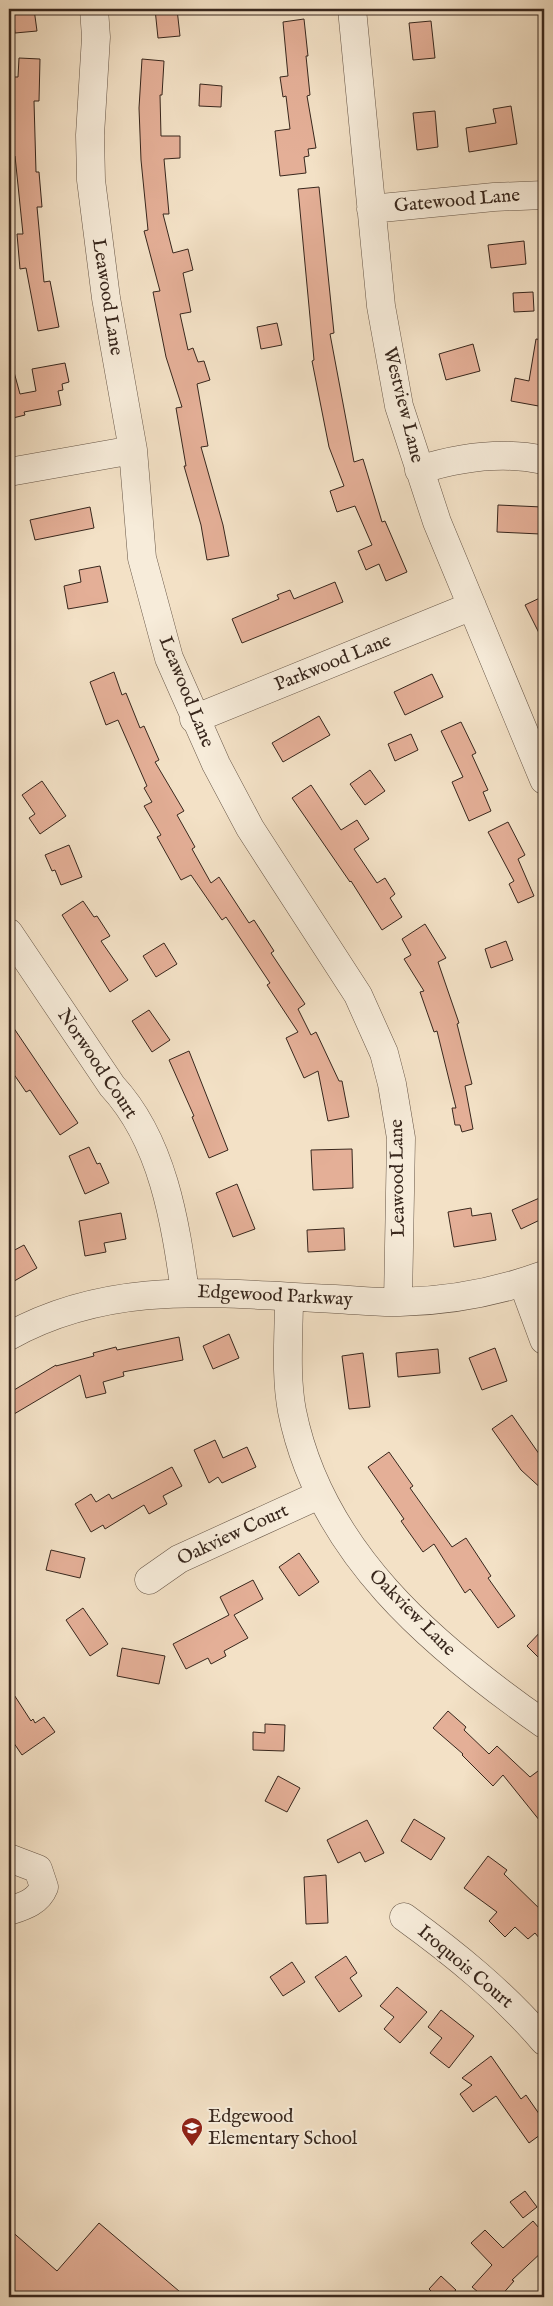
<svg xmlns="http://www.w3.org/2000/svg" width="553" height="2306" viewBox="0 0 553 2306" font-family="'IM FELL English',serif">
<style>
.building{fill:#e4af97;stroke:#38271d}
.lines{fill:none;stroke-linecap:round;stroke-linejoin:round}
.minor-casing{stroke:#675647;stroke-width:29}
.minor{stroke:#f7ecda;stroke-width:28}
.labels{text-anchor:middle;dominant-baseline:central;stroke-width:4;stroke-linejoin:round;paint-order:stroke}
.street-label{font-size:19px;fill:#38271d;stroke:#f7ecda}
.poi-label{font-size:19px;fill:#38271d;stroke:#f7ecda;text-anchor:start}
</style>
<rect width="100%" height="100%" fill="#f3e1c6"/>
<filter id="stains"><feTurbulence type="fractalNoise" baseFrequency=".004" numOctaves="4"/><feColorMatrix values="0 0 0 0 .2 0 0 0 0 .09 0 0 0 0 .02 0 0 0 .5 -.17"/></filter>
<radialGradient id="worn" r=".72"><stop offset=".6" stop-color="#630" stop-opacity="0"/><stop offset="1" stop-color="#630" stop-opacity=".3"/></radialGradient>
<path class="building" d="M12,9H34L37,31L15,33Z
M155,9H177L180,36L158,38Z
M304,19L308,56H306L310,95L307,96L316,148L308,149L309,156L304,157L306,173L280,176L275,131L290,129L286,96L283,97L280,77L288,76L283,22Z
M431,21L435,58L413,60L409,23Z
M19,58L40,59L39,101H34L36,172H39L42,207H37L44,282L50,281L59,327L38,331L26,268L20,269L17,234H23L15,156L13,157L9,77H18Z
M142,59L164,61L162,95H160L161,136H180V158L164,159L169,214H163L173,253L188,249L193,270L183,273L191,312L180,314L188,350L193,348L198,362L204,361L210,380L197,384L208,446L201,447L223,525L229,556L207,560L201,525L184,466H186L176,408L182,407L166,357L153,292L160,291L144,231L148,230L141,160L139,108Z
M200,84L222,86L221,107L199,106Z
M511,106L517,144L469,152L466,128L496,123L493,109Z
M435,111L438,147L417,150L413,113Z
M319,187L334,333L330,334L354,462L363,459L382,522L385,521L407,572L386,581L379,564L366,570L358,551L372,545L355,506L337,512L330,491L344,486L329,447L312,361L314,360L298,189Z
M524,241L526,264L491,268L488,245Z
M533,292L534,311L514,312L513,293Z
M277,323L282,345L261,349L257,327Z
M536,339L544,340V407L511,401L515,378L529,381Z
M473,344L480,371L446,380L439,354Z
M65,363L69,382L62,384L63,390L58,391L61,405L24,412L25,415L9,419V373L14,372L20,394L36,391L32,369Z
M498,505L542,507L540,534L497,532Z
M90,507L94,528L35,540L30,520Z
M100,566L108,602L68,609L64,586L81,582L79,570Z
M335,582L343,602L242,643L232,619L279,599L277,595L290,590L294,599Z
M544,596V643L525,605Z
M114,672L122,695L126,693L140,728L144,726L159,760L155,762L184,811L177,815L195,847L192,849L211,883L219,877L249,923L254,920L274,951L271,953L305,1004L298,1009L311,1035L316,1032L339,1081H342L349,1117L328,1121L318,1071L304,1078L286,1038L298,1032L267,985L270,983L226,917L222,920L191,875L181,880L157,837L161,835L144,806L152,802L144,788L147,786L118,720L106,725L90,682Z
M432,674L443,697L405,715L394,692Z
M319,716L330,735L283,762L272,743Z
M461,722L476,753L472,755L488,790L483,792L491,811L469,821L452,782L463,777L441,731Z
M411,734L418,750L395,761L388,744Z
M370,770L385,791L365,805L350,784Z
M42,781L66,816L40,834L29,818L35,814L22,795Z
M311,785L341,830L357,820L369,839L354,849L377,883L385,878L395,894L390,898L402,917L382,930L351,881L350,882L292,798Z
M508,822L525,855L518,859L534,896L518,903L509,884L514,881L488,832Z
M69,845L82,877L61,885L55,870L52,871L45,855Z
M83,901L94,917L97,916L110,936L101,941L128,980L110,992L62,915Z
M425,924L446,958L438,962L459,1023L457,1024L472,1084L465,1086L473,1129L462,1132L460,1125H455L452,1108H456L437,1031L434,1032L420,992L424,991L404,959L411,955L402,939Z
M506,941L513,960L491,968L485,949Z
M164,943L177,964L156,977L143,956Z
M149,1010L170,1040L152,1052L132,1021Z
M9,1021L78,1123L60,1135L30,1090L26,1092L13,1073L15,1072L9,1063Z
M189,1051L228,1150L209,1158L192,1117L194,1116L169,1060Z
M89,1147L97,1164L100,1163L109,1183L85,1194L69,1156Z
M352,1149L353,1188L313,1190L311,1150Z
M237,1184L255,1229L233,1237L216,1193Z
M544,1196V1218L521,1229L512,1210Z
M471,1208L472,1216L491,1213L496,1240L454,1247L448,1212Z
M121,1213L126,1239L104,1243L106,1252L85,1256L79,1221Z
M344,1228L345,1250L308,1252L307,1230Z
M24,1245L37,1268L9,1284V1253Z
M229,1334L239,1358L213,1369L203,1346Z
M179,1337L183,1360L123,1372L124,1376L103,1382L106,1393L86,1398L80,1375L9,1417V1393L56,1365V1366L94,1356L93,1353L116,1347L117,1350Z
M495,1348L507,1381L482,1390L469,1358Z
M438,1349L440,1373L398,1377L396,1353Z
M363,1353L370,1407L349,1409L342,1356Z
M512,1415L544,1461V1491L521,1470L492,1429Z
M215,1440L223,1458L247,1447L256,1467L222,1483L218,1477L209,1483L194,1450Z
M389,1452L413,1486L410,1488L452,1547L466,1538L491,1576L488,1578L515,1616L498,1628L470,1589L465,1593L434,1544L423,1552L401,1521L404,1519L368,1467Z
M172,1467L182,1486L163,1496L167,1504L149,1514L144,1505L105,1529L103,1525L91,1532L75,1504L91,1494L96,1502L109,1494L112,1499Z
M51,1550L85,1558L80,1578L46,1570Z
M299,1553L319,1582L299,1596L279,1567Z
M253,1580L263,1599L234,1615L248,1638L224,1651L226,1656L211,1664L208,1658L186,1669L173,1644L229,1615L220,1597Z
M83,1608L108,1644L90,1656L66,1620Z
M544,1628V1663L527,1646Z
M122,1648L165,1656L159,1684L117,1676Z
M9,1687L31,1721L33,1719L35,1723L44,1717L55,1732L22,1755L9,1736Z
M448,1711L466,1727L464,1730L489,1754L497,1746L530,1777L538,1771L544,1779V1826L503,1775L493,1786L462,1755L463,1754L433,1728Z
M265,1724L285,1725L284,1751L253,1750V1732L265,1733Z
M278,1776L300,1788L287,1812L265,1801Z
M414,1819L445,1838L431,1860L401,1841Z
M367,1820L384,1853L365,1862L360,1852L338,1863L327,1840Z
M488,1856L507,1870L504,1874L544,1913V1944L535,1933L528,1939L515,1927L505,1937L489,1921L497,1912L464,1888Z
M326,1875L328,1923L306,1924L304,1877Z
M346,1956L357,1973L350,1978L362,1996L339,2012L315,1977Z
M292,1962L305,1982L283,1996L270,1977Z
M397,1987L427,2012L400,2043L384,2029L394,2017L380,2006Z
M441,2010L474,2036L449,2068L430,2053L442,2038L428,2027Z
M491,2056L521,2099L526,2095L544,2121V2132L529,2143L496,2096L473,2112L460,2094L472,2085L462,2078Z
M525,2191L537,2207L523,2218L510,2202Z
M533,2221L544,2234V2250L512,2280L514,2281L500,2297H484L472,2287L492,2265L471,2243L485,2230L503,2248Z
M99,2223L186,2297H9V2229L57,2271Z
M441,2276L456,2290L448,2297H437L429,2289Z"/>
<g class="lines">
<g class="minor-casing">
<path id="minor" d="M94,9L96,37L90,135L91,180L106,298L133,450L142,558L169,658L216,764L250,828L358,995L384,1053L392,1084L401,1138L398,1302
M352,9L381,306L399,406L437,522L544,780
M371,209L494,197L544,195
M419,470C460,457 502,451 544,460
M9,472L133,450
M194,719L472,606
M9,933L112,1086C163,1141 175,1221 185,1292
M523,1283L544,1340
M289,1297C289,1334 285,1374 292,1411C320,1551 432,1646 544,1724
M9,1336C114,1278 221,1294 335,1299C356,1300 378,1303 400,1302C449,1301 497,1292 544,1275
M149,1580L179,1559L319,1495
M9,1911C24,1906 38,1902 44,1887L38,1869L9,1858
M404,1917C455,1954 503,1993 544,2041"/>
</g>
<use href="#minor" class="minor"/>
</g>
<defs>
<g id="school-pin" transform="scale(1.125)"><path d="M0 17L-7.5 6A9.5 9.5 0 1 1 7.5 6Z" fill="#8f2418" stroke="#f7ecda"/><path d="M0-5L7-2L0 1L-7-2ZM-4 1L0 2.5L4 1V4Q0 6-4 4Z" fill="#fff"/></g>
</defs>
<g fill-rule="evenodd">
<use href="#school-pin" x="192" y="2128"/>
</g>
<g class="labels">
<g class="street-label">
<text transform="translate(457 201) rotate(-5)">Gatewood Lane</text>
<text transform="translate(107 297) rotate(81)">Leawood Lane</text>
<text transform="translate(403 405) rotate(76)">Westview Lane</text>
<text transform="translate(333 663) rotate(-22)">Parkwood Lane</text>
<text transform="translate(186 692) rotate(68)">Leawood Lane</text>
<text transform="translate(97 1064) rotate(56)">Norwood Court</text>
<text transform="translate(398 1178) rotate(-91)">Leawood Lane</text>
<text transform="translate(275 1296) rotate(3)">Edgewood Parkway</text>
<text transform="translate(233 1535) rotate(-25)">Oakview Court</text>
<text transform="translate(412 1613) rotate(45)">Oakview Lane</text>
<text transform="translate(465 1967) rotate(40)">Iroquois Court</text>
</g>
<g class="poi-label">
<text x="208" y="2117">Edgewood<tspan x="208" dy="22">Elementary School</tspan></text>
</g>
</g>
<rect width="553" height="2306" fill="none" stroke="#f3e1c6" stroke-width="30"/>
<rect x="10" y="10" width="533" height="2286" fill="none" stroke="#38271d" stroke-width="2.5"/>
<rect x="15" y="15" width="523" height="2276" fill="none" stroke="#38271d"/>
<rect width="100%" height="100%" filter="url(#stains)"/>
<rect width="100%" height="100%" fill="url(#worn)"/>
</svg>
